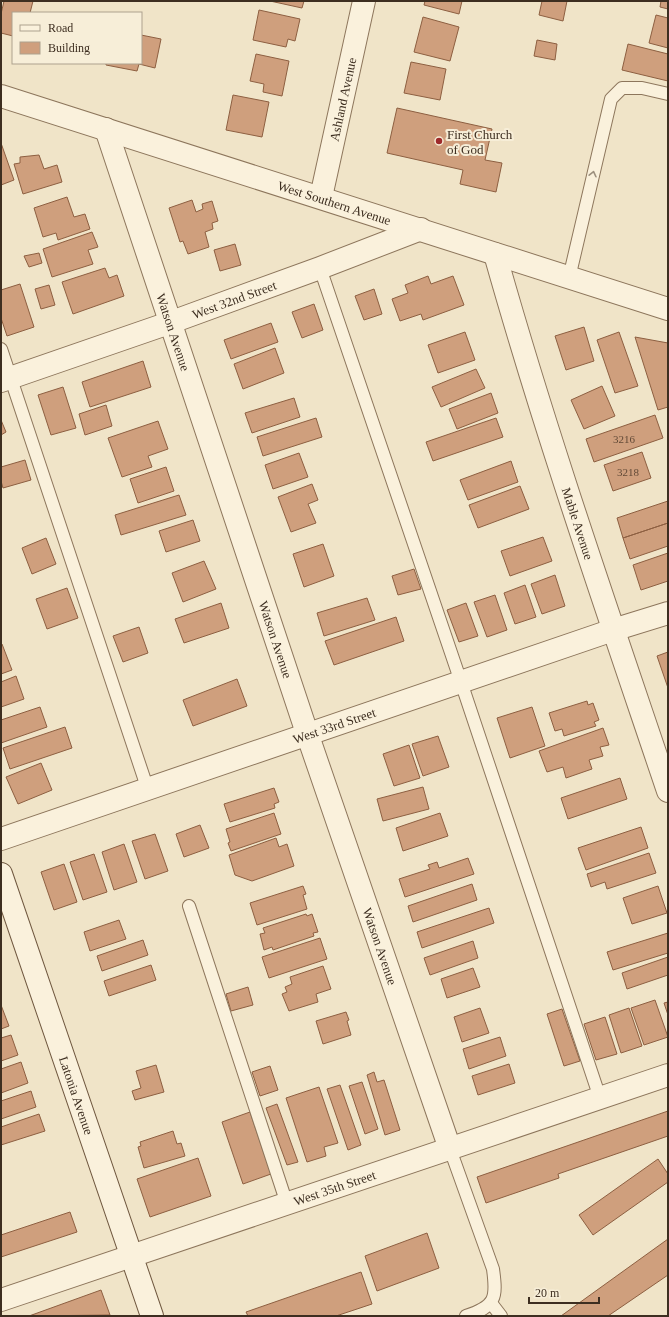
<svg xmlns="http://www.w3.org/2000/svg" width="669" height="1317" viewBox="0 0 669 1317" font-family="'Times New Roman',serif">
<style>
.building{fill:#cf9f7d;stroke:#8d5f41}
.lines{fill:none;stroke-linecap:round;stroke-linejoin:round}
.lane-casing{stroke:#8d765c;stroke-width:14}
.street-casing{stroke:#8d765c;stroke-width:24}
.secondary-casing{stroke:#6f573f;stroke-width:24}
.lane{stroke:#faf1dc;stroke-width:12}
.street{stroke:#faf1dc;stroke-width:22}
.secondary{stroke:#faf1dc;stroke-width:22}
.oneway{stroke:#9c907e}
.poi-dot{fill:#9e2a2b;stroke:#f7eed8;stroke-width:1.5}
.labels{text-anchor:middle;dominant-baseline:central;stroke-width:4;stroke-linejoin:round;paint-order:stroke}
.number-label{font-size:11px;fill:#624a37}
.street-label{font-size:13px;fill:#3d2e20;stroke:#f7eed8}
.poi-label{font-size:13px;fill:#3d2e20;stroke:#f7eed8;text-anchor:start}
</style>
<rect width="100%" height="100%" fill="#f0e4c8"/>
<path class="building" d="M4,1H33L30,13H13V36L1,33V14Z
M270,1H304L302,8Z
M425,1H462L459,14L424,5Z
M542,1H567L563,21L539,15Z
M661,1H668V9L660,7Z
M259,10L300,19L295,41L288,39L286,47L253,40Z
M656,15L668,18V48L649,43Z
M423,17L459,27L450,61L414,52Z
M141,35L161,39L155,68L139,64L137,71L106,65V63H141Z
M537,40L557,44L555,60L534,56Z
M628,44L668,54V81L622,70Z
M256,54L289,61L282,96L263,92L264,84L250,81Z
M411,62L446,69L440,100L404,93Z
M233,95L269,102L262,137L226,130Z
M397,108L492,129L485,160L502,163L496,192L460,184L463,170L387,153Z
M1,143L14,180L1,185Z
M39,155L44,169L57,165L62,182L23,194L14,164L20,163V157Z
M67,197L74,217L85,214L90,229L58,240L56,233L43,237L34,208Z
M192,200L196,212L203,209L202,204L212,201L218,221L212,223L213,229L205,232L209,247L188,254L183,241L180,242L169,208Z
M92,232L98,247L88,250L93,264L52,277L43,249Z
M235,244L241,265L220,271L214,250Z
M39,253L42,263L29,267L24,256Z
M105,268L109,278L117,275L124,296L73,314L62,282Z
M428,276L431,284L453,276L464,305L423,320L421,314L400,321L392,299L408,293L405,285Z
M20,284L34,327L7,336L1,318V290Z
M49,285L55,305L41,309L35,289Z
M374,289L382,314L364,320L355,296Z
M314,304L323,330L302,338L292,312Z
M271,323L278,342L231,359L224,340Z
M584,327L594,361L566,370L555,336Z
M465,332L475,360L438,373L428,345Z
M619,332L638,386L615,393L597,340Z
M635,337L668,343V407L658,410Z
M275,348L284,373L243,389L234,364Z
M143,361L151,387L90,407L82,382Z
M476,369L485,388L441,407L432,387Z
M602,386L615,416L584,429L571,400Z
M63,387L76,428L51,435L38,395Z
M491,393L498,413L457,429L449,409Z
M294,398L300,417L252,433L245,413Z
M106,405L112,426L85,435L79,414Z
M655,415L663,438L594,462L586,439Z
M316,418L322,437L263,456L257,437Z
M496,418L503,437L433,461L426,442Z
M1,420L6,432L1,435Z
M158,421L168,449L148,456L152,467L122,477L108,438Z
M642,452L651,478L613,491L604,465Z
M299,453L308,477L273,489L265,465Z
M25,460L31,480L3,488L1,481V467Z
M511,461L518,482L468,500L460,480Z
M166,467L174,491L138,503L130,479Z
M312,484L318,500L308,504L316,523L291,532L278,497Z
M520,486L529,509L478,528L469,505Z
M179,495L186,515L121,535L115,515Z
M668,501V523L623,538L617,518Z
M193,520L200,541L166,552L159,531Z
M668,523V546L630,559L623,538Z
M543,537L552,561L510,576L501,551Z
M46,538L56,564L32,574L22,548Z
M323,544L334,576L304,587L293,554Z
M668,553V581L641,590L633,565Z
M204,561L216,589L183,602L172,573Z
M414,569L421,589L398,595L392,576Z
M555,575L565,606L542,614L531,584Z
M525,585L536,617L515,624L504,593Z
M67,588L78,618L47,629L36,599Z
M495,595L507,630L487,637L474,602Z
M367,598L375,620L324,636L317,613Z
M221,603L229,628L184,643L175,619Z
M466,603L478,636L459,642L447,610Z
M396,617L404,641L334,665L325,641Z
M139,627L148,653L123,662L113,636Z
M2,644L12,670L1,674V645Z
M668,652V688L657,656Z
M16,676L24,699L1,707V682Z
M237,679L247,706L193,726L183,700Z
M587,701L588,705L593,703L599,720L594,722L596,726L564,736L562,729L555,731L549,713Z
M40,707L47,727L1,743V720Z
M532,707L545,746L510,758L497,718Z
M65,727L72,748L10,769L3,748Z
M603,728L609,745L600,747L603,756L589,760L592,769L566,778L563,767L547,772L539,751Z
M438,736L449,767L423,776L412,744Z
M409,745L420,778L394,786L383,754Z
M41,763L52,790L18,804L6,777Z
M620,778L627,799L568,819L561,798Z
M423,787L429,809L383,821L377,799Z
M274,788L279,802L274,804L275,808L230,822L224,804Z
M274,813L281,834L231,851L228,843L230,842L226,829Z
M440,813L448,836L403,851L396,828Z
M200,825L209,848L184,857L176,834Z
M641,827L648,848L586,870L578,848Z
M155,834L168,871L145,879L132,841Z
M276,838L279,847L287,844L294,866L252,881L235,875L229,855Z
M124,844L137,882L114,890L102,852Z
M649,853L656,873L607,889L605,882L591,887L587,874Z
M94,854L107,892L83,900L70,862Z
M468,858L474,874L405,897L399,879L430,869L428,865L437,862L439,868Z
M64,864L77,902L54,910L41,872Z
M472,884L477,900L413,922L408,906Z
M303,886L306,894L303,895L307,909L257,925L250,903Z
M658,886L667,913L632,924L623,898Z
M489,908L494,923L422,948L417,932Z
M306,914L307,916L312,914L318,932L313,933L314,936L273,950L272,947L264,950L260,934L265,933L263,928Z
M119,920L126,939L90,951L84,932Z
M668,933V953L613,970L607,952Z
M320,938L327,959L269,978L262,957Z
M143,940L148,955L102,971L97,956Z
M473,941L478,958L430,975L424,958Z
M668,957V975L627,989L622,973Z
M151,965L156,980L109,996L104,981Z
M323,966L331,989L316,994L318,1002L289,1011L282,994L287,992L285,987L292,984L290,977Z
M473,968L480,987L447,998L441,979Z
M248,987L253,1005L231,1011L226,994Z
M655,1000L668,1037L644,1045L631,1008Z
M668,1002V1015L664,1003Z
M1,1005L9,1026L1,1029Z
M480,1008L489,1033L462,1042L454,1017Z
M629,1008L642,1046L621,1053L609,1015Z
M562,1009L580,1061L564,1066L547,1014Z
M346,1012L349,1020L347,1021L351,1035L323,1044L316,1021Z
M605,1017L617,1054L596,1060L584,1024Z
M11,1035L18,1055L1,1061V1038Z
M500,1037L506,1056L469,1069L463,1049Z
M21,1062L28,1083L1,1093V1069Z
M509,1064L515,1083L478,1095L472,1076Z
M156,1065L164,1092L135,1100L132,1091L141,1088L136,1071Z
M270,1066L278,1090L260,1096L252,1072Z
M374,1072L377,1082L384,1080L400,1130L385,1135L367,1075Z
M362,1082L378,1129L365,1134L349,1086Z
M340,1085L361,1145L348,1150L327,1089Z
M319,1087L338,1143L324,1147L326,1156L307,1162L286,1098Z
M31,1091L36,1107L1,1119V1101Z
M277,1104L298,1162L287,1165L266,1108Z
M668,1111V1136L558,1174L559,1178L486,1203L477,1177Z
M250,1112L271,1174L243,1184L222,1122Z
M39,1114L45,1131L1,1145V1127Z
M173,1131L177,1144L181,1143L185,1156L144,1168L138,1147L141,1146L140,1142Z
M198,1158L211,1196L150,1217L137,1179Z
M658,1159L668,1174V1182L593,1235L579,1215Z
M70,1212L77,1232L1,1257V1235Z
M427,1233L439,1268L377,1291L365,1256Z
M668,1239V1275L608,1316H561Z
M361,1272L372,1304L336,1316H248L246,1312Z
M101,1290L110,1315L29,1316Z"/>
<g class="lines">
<g class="lane-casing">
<path id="lane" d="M320,268L461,682L600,1098
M569,278L611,99L622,88H642L668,94
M1,349L148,790
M189,906L287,1204
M450,1149L493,1269C497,1298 496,1306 466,1316
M491,1303L501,1316"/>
</g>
<g class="street-casing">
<g id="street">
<path id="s1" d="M1,96L668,309"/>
<path id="s2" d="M106,129L308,736L450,1149"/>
<path id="s3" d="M321,197L364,1"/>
<path id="s4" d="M495,254C546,435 608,613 668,791"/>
<path id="s5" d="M1,381L169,323L320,268L421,229"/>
<path id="s6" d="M1,839L613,630L668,613"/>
<path id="s7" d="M1,1300L668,1075"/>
</g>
</g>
<g class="secondary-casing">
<g id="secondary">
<path id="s8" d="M1,874L152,1316"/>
</g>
</g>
<use href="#lane" class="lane"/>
<use href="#street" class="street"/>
<use href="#secondary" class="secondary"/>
</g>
<defs><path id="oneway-chevron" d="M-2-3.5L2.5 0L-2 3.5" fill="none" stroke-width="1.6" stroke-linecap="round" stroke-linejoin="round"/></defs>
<use class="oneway" href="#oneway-chevron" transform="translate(593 174) rotate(-77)"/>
<circle class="poi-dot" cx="439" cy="141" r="4"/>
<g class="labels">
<g class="number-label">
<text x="624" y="439">3216</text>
<text x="628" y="472">3218</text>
</g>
<g class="street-label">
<text stroke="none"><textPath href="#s3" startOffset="100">Ashland Avenue</textPath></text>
<text stroke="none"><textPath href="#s1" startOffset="350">West Southern Avenue</textPath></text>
<text stroke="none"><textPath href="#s5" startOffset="247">West 32nd Street</textPath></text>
<text stroke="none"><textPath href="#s2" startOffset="214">Watson Avenue</textPath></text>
<text stroke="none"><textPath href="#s4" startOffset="282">Mable Avenue</textPath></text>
<text stroke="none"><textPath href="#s2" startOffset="538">Watson Avenue</textPath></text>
<text stroke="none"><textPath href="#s6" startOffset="352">West 33rd Street</textPath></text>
<text stroke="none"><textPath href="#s2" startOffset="862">Watson Avenue</textPath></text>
<text stroke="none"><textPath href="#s8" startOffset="234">Latonia Avenue</textPath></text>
<text stroke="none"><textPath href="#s7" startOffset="352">West 35th Street</textPath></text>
</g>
<g class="poi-label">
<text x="447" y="134">First Church<tspan x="447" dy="15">of God</tspan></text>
</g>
</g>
<rect width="669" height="1317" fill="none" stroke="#3d2e20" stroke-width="4"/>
<rect x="12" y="12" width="130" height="52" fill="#f7eed8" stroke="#ada18e"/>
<rect x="20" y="25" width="20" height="6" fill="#faf1dc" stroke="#ada18e"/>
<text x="48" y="32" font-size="12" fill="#3d2e20">Road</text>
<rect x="20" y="42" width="20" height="12" fill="#cf9f7d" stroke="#ada18e"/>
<text x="48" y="52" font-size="12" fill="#3d2e20">Building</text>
<path d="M529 1297v6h70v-6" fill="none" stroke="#3d2e20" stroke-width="2"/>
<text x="535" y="1297" font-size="12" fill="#3d2e20" stroke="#f7eed8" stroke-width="3" paint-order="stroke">20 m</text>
</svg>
